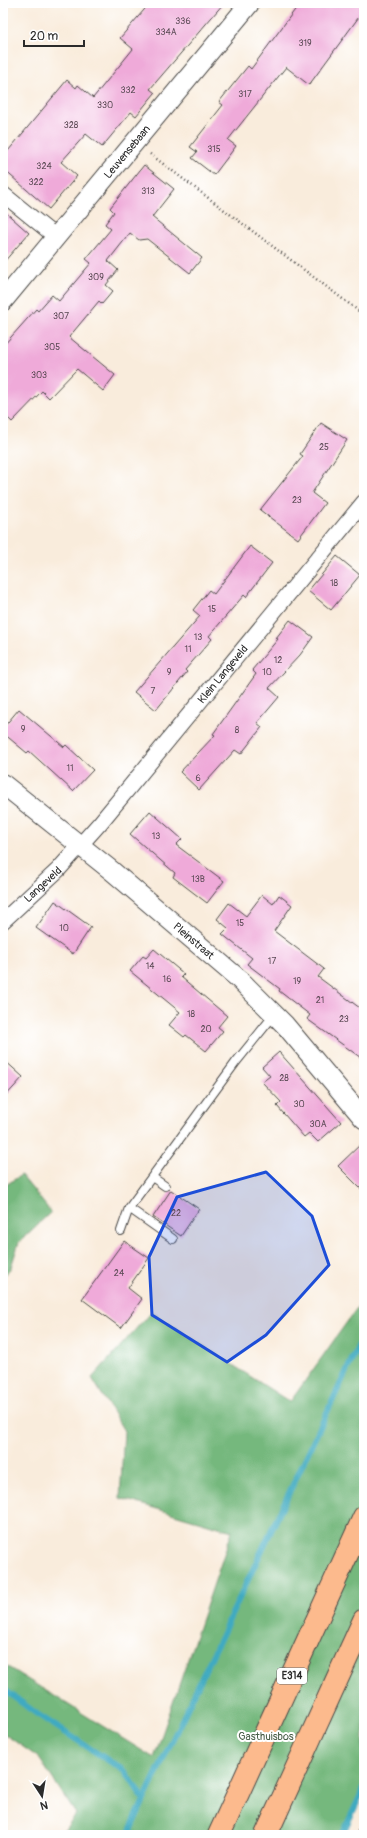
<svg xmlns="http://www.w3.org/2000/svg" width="367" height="1838" viewBox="0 0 367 1838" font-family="Pangolin,sans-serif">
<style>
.forest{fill:#74b87d;stroke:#507254}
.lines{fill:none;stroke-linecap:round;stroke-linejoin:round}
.stream{stroke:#41aac1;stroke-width:6}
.building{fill:#efaad9}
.service-casing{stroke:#4a4846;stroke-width:10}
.minor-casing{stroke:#4a4846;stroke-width:17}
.tertiary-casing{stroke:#4a4846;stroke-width:21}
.motorway-casing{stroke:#4a4846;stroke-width:24}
.path{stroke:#4a4846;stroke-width:2.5;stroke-dasharray:1 3;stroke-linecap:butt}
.service{stroke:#fff;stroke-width:8}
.minor{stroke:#fff;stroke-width:15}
.tertiary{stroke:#fff;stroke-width:19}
.motorway{stroke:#fcba8d;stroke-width:22}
.marked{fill:#1d4ed8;fill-opacity:0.2;stroke:#1d4ed8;stroke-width:3;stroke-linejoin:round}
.labels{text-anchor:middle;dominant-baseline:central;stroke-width:4;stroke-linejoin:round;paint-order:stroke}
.number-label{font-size:9px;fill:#5c4b56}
.shield{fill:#fff;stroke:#6b6b6b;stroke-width:1}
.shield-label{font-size:10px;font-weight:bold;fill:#2b2b2b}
.street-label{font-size:11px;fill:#2b2b2b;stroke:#fff}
.park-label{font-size:11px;fill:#4a5f4a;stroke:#fff}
</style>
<rect width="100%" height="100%" fill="#fff"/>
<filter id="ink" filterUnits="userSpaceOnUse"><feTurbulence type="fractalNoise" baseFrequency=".025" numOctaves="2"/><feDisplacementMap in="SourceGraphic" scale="8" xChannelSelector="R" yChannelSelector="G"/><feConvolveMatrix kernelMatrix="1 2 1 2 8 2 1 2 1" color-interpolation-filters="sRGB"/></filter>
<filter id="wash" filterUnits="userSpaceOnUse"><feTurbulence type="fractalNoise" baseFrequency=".012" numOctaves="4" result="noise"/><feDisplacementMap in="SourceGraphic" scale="16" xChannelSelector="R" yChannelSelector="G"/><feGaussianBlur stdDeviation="0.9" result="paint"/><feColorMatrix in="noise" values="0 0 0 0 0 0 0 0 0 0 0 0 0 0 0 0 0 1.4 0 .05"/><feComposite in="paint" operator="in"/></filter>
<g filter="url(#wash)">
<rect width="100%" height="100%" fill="#f9ecdc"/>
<path class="forest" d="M21,1175L51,1212L19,1242L10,1270L3,1276V1187Z
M364,1298V1787L342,1835H61L76,1814L39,1758L3,1733V1664L154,1758L232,1531L120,1498L124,1431L92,1378L151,1312L290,1402Z"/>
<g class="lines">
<path class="stream" d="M3,1689L37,1714L126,1772L144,1800L128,1835
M144,1800L364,1334
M342,1835L364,1788"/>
</g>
<g id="blocks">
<path class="building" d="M150,3H224L150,89L155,93L136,116L131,112L102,147L86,134L61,162L77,176L49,209L3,169V157L67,80L76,88L78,85L93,98L133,49L120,38Z
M300,3H364V10L309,85L286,67L228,140L236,146L214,175L192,158L197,152L190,147L223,105L219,102L248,66L251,69Z
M144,165L174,189L152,217L202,258L190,273L147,239L139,240L130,233L108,261L118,270L106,285L113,291L102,304L99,301L69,337L115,375L103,391L77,369L49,398L42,391L12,422L3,413V346L36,309L38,311L52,295L59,301L91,263L86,259L111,229L105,224L114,212L110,208Z
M3,210L29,233L3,263Z
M321,423L347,440L312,493L325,503L298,539L260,510L303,456L300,454Z
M250,546L272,563L246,597L244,595L209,636L212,639L185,670L187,672L156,710L134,692L200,616L193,610L209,590L214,594Z
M337,556L360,575L331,610L308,591Z
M290,620L313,637L300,655L269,688L279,697L257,723L262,727L241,754L235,750L199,790L180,772L215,735L213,734L256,674L252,670L278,639L276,638Z
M19,709L64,747L66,745L93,770L73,791L29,751L27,753L3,733V728Z
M150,811L182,839L176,845L224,881L207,903L173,877L175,873L130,834Z
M262,895L273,904L279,895L292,905L274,931L324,969L318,977L364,1011V1060L307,1019L310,1015L279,991L280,989L247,964L252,958L222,934L228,928L217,919L229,903L246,916Z
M55,901L91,927L73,954L36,928Z
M154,949L184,974L181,977L227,1016L218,1027L223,1031L206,1051L186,1035L184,1037L169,1025L180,1012L130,971L143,956L146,958Z
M279,1052L341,1122L318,1142L309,1133L304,1137L277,1106L281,1102L262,1082L270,1076L262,1067Z
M3,1059L23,1077L3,1099Z
M364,1141V1192L338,1166Z
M171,1190L199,1209L181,1236L153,1217Z
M124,1241L149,1258L128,1288L142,1299L121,1328L82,1299Z"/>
</g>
</g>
<g filter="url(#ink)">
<use href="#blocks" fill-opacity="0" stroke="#4a4846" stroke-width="1"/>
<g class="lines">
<g class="service-casing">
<path id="service" d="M152,1177L165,1186
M129,1208L173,1239
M121,1231L129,1208L236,1062L274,1015"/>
</g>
<g class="minor-casing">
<g id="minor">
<path d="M3,194L56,237"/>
<path id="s1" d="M3,921L58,870L100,823L364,502"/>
</g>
</g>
<g class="tertiary-casing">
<g id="tertiary">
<path id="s2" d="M3,301L250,3"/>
<path id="s3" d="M3,784L112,871L239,979L285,1025L364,1119"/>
</g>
</g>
<g class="motorway-casing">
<path id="motorway" d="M219,1835L364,1517
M266,1835L364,1620"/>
</g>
<path class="path" d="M150,154L364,315
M356,1835L364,1819"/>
<use href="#service" class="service"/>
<use href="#minor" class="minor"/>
<use href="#tertiary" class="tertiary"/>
<use href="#motorway" class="motorway"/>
</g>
</g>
<path class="marked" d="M266,1172L312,1216L329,1265L266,1335L227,1362L152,1315L149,1257L177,1197Z"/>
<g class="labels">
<g class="number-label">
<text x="183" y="21">336</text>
<text x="166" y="32">334A</text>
<text x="305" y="43">319</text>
<text x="128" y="90">332</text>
<text x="245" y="94">317</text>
<text x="105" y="105">330</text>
<text x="71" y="125">328</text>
<text x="214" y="149">315</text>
<text x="44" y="166">324</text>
<text x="36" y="182">322</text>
<text x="148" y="191">313</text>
<text x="96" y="277">309</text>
<text x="61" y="316">307</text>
<text x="52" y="347">305</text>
<text x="39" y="375">303</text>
<text x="324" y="447">25</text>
<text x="297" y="500">23</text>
<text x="334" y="583">18</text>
<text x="212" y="609">15</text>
<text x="198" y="637">13</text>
<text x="188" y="649">11</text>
<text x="278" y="660">12</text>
<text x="169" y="672">9</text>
<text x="267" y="672">10</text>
<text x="153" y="691">7</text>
<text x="23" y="729">9</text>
<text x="237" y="730">8</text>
<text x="70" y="768">11</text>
<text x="198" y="778">6</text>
<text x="156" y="836">13</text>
<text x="198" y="879">13B</text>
<text x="240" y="923">15</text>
<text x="64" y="928">10</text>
<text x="272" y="961">17</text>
<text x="150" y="966">14</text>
<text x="167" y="979">16</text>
<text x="297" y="981">19</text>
<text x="320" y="1000">21</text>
<text x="191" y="1014">18</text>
<text x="344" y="1019">23</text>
<text x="206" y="1029">20</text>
<text x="284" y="1078">28</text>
<text x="299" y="1104">30</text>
<text x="318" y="1124">30A</text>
<text x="176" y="1213">22</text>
<text x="119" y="1273">24</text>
</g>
<rect class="shield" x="277" y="1668" width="30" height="16" rx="3"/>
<g class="shield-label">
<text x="292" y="1676">E314</text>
</g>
<g class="street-label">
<text stroke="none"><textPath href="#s2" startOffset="194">Leuvensebaan</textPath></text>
<text stroke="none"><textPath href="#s1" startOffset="331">Klein Langeveld</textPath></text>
<text stroke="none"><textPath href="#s1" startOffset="54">Langeveld</textPath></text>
<text stroke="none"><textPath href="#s3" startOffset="247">Pleinstraat</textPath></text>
</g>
<g class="park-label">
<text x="266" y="1736">Gasthuisbos</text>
</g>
</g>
<rect width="367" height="1838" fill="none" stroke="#fff" stroke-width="16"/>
<g transform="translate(42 1796) rotate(168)" stroke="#ffffff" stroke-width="3" paint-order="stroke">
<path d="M0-3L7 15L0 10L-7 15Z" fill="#2b2b2b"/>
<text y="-6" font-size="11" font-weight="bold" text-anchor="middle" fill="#2b2b2b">N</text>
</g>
<path d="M24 40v6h60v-6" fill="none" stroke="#2b2b2b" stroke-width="2"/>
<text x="30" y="40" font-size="12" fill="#2b2b2b" stroke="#ffffff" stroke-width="3" paint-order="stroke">20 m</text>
</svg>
